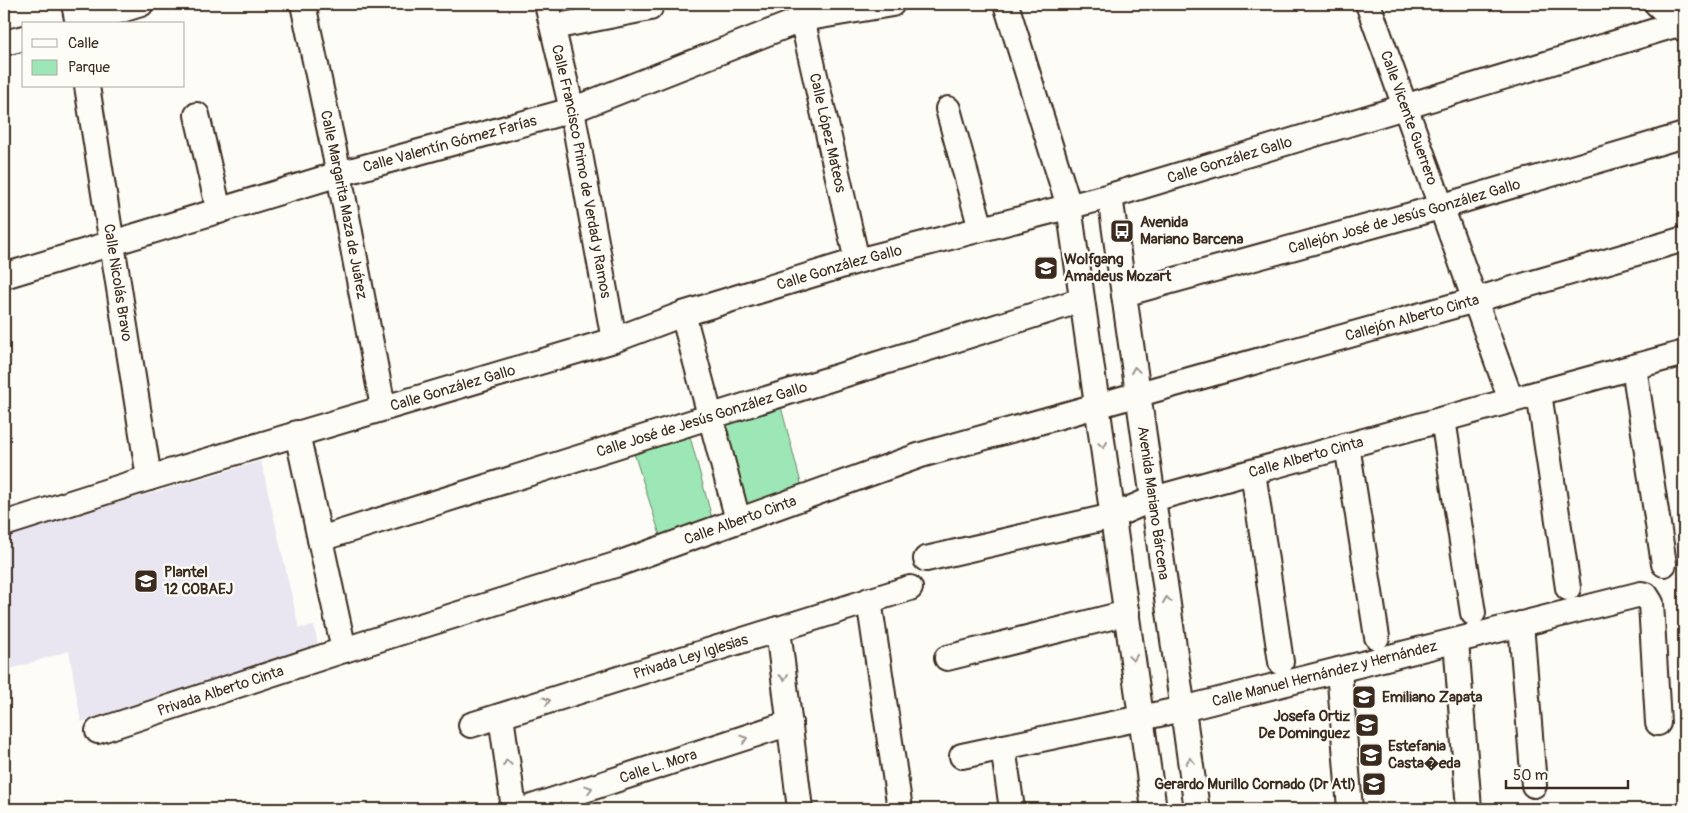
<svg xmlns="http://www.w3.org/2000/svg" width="1688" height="813" viewBox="0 0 1688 813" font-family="Pangolin,sans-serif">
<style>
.built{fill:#e9e6f2}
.green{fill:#9de7b6;stroke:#6c886a}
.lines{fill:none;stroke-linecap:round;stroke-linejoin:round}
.minor-casing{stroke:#3b2a1e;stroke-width:28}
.minor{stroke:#fdfcf7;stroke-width:24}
.oneway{stroke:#9c938a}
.labels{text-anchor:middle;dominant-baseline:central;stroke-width:4.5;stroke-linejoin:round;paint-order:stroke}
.street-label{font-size:15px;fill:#3b2a1e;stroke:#fdfcf7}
.poi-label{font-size:15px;font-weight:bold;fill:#3b2a1e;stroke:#fdfcf7;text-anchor:start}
</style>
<rect width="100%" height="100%" fill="#fdfcf7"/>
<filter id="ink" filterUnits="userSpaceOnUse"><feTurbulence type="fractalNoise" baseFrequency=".02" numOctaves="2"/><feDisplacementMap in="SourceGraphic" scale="10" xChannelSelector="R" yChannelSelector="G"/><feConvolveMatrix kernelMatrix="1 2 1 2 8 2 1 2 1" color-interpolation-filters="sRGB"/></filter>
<g filter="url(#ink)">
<path class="built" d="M261,461L299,628L314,626L318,645L81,722L69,651L4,671V536Z"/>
<path class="green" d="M780,403L802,487L744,508L721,422Z
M689,433L712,518L661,538L633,450Z"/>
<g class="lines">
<g class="minor-casing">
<g id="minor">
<path d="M74,4L78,24"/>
<path id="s1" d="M303,4L339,174L383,407"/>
<path id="s2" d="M547,4L572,110L614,340"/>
<path d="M1006,4L1069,206L1154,809"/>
<path id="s3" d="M1368,4L1511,400"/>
<path d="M1657,4L1684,29"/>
<path id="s4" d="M799,5L857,261"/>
<path d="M77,24L141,4"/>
<path d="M553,27L650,8"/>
<path d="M4,43L24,38"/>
<path id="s5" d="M87,86L149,478"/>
<path d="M948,109L981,229"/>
<path d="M197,115L219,211"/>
<path id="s6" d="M1110,196L1197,809"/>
<path id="s7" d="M4,276L339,174L572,110L803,19L892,4"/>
<path id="s8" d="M1124,294L1440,207L1684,135"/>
<path d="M683,314L738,520"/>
<path d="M1634,367L1664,564"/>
<path d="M1539,393L1568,588"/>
<path d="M1443,419L1473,613"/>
<path d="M297,433L344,650"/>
<path d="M1347,445L1377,637"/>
<path d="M1253,472L1281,662"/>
<path id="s9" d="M4,524L149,478L614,340L683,314L857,261L1110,196L1678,24"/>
<path id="s10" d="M320,539L1082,300"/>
<path id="s11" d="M926,559L1113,516L1153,499L1684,353"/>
<path d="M869,600L900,809"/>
<path d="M1521,624L1534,785"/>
<path d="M778,629L800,809"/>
<path d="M1456,641L1469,809"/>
<path d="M947,658L1127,613"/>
<path d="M1339,670L1350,809"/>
<path d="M501,716L514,809"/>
<path id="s12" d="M471,725L910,588"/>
<path id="s13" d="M98,731L344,650L615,565L921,455L1475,300L1684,239"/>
<path d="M1003,747L1012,809"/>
<path id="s14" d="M962,756L1183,709L1641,594L1646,595L1651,603L1658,723"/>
<path id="s15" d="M526,809L790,723"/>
</g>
</g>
<use href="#minor" class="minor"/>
</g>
<defs><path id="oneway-chevron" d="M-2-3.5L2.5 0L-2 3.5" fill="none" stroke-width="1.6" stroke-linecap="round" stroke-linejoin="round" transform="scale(1.25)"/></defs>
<g class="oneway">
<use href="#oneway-chevron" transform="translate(1135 370) rotate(-98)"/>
<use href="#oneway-chevron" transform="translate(1103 445) rotate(82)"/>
<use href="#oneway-chevron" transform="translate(1167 600) rotate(-98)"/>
<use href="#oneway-chevron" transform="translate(1133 658) rotate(82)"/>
<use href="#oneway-chevron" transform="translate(784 677) rotate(83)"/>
<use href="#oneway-chevron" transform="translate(547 701) rotate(-17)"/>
<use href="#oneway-chevron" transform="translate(744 739) rotate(-18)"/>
<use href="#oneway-chevron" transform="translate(1190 761) rotate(-98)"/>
<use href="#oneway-chevron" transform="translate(507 763) rotate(-98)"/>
<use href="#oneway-chevron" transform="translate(589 789) rotate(-18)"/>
</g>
</g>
<defs>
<g id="bus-square" transform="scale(1.25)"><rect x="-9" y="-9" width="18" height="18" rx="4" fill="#3b2a1e" stroke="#fdfcf7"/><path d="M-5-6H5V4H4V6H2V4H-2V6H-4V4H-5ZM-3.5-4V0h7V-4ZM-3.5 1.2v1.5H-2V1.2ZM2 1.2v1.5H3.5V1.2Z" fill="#fff"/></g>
<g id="school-square" transform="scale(1.25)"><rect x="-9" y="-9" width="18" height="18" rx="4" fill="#3b2a1e" stroke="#fdfcf7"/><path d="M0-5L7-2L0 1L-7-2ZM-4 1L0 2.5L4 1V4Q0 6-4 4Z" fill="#fff"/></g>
<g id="university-square" transform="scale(1.25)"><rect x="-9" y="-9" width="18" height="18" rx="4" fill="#3b2a1e" stroke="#fdfcf7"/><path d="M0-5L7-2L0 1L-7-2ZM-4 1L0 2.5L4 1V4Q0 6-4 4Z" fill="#fff"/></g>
</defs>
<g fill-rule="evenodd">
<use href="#bus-square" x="1122" y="231"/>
<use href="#school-square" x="1046" y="268"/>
<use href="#university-square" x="146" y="581"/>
<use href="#school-square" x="1364" y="697"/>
<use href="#school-square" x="1367" y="725"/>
<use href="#school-square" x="1371" y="755"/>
<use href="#school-square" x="1374" y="784"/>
</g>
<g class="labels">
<g class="street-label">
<text stroke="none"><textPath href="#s3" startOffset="121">Calle Vicente Guerrero</textPath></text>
<text stroke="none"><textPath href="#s4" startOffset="131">Calle López Mateos</textPath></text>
<text stroke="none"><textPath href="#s7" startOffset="465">Calle Valentín Gómez Farías</textPath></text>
<text stroke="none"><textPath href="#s9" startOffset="1279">Calle González Gallo</textPath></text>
<text stroke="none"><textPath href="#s2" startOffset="171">Calle Francisco Primo de Verdad y Ramos</textPath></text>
<text stroke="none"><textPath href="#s1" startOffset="205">Calle Margarita Maza de Juárez</textPath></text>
<text stroke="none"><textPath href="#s8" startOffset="291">Callejón José de Jesús González Gallo</textPath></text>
<text stroke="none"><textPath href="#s9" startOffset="874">Calle González Gallo</textPath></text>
<text stroke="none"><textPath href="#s5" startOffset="199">Calle Nicolás Bravo</textPath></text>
<text stroke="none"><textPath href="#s13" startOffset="1378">Callejón Alberto Cinta</textPath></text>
<text stroke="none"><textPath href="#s9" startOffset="469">Calle González Gallo</textPath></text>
<text stroke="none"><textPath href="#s10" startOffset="400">Calle José de Jesús González Gallo</textPath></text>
<text stroke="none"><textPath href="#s11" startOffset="394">Calle Alberto Cinta</textPath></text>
<text stroke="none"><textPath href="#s6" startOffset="310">Avenida Mariano Bárcena</textPath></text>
<text stroke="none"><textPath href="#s13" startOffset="676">Calle Alberto Cinta</textPath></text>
<text stroke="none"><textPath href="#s12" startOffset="230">Privada Ley Iglesias</textPath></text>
<text stroke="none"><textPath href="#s14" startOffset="372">Calle Manuel Hernández y Hernández</textPath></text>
<text stroke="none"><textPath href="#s13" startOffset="129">Privada Alberto Cinta</textPath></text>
<text stroke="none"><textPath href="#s15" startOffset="139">Calle L. Mora</textPath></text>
</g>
<g class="poi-label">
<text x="1140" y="222">Avenida<tspan x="1140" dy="17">Mariano Barcena</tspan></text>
<text x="1064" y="259">Wolfgang<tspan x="1064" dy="17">Amadeus Mozart</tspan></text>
<text x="164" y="572">Plantel<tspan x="164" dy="17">12 COBAEJ</tspan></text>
<text x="1382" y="697">Emiliano Zapata</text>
<text x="1350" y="716" text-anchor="end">Josefa Ortiz<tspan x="1350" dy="17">De Dominguez</tspan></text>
<text x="1388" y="746">Estefania<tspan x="1388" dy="17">Casta�eda</tspan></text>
<text x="1356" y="784" text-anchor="end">Gerardo Murillo Cornado (Dr Atl)</text>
</g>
</g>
<rect width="1688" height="813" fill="none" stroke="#fdfcf7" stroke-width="20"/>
<rect x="10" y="10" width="1668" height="793" fill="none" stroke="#3b2a1e" stroke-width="2" filter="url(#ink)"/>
<rect x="22" y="22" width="162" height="65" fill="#fdfcf7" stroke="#afa8a0"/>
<rect x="32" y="39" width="25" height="8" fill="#fdfcf7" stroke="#afa8a0"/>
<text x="68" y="48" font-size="15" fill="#3b2a1e">Calle</text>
<rect x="32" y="60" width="25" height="15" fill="#9de7b6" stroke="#afa8a0"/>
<text x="68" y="72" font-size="15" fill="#3b2a1e">Parque</text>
<path d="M1506 780v8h122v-8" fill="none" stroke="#3b2a1e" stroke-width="2.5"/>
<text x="1513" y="780" font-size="15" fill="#3b2a1e" stroke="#fdfcf7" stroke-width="4" paint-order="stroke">50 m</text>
</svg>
